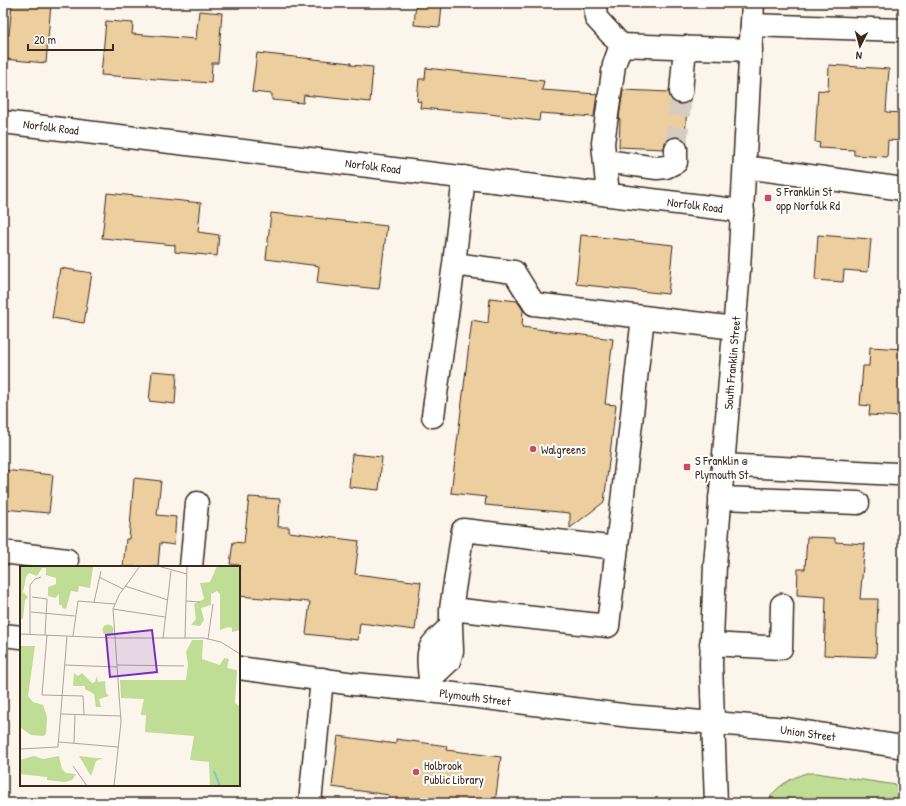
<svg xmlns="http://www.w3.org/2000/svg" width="906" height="806" viewBox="0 0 906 806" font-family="'Patrick Hand',sans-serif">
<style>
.green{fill:#bfdd95;stroke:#7d845a}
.building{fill:#edce9f;stroke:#3b2a1e}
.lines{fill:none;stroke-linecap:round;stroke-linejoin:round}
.minor-tunnel{stroke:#d5ccc3;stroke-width:22;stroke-dasharray:22 11;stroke-linecap:butt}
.minor-casing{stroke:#3b2a1e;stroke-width:25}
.major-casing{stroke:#3b2a1e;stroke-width:25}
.minor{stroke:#fff;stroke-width:22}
.major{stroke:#fff;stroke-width:22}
.poi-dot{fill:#d1495b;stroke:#fff;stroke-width:1.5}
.labels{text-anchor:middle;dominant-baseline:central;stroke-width:4;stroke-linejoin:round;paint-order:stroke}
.street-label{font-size:12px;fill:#3b2a1e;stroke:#fff}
.poi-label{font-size:12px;fill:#3b2a1e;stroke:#fff;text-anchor:start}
.inset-river{fill:none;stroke:#7dc7de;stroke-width:2}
.inset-road{fill:none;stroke:#aea49a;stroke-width:1}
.view{fill:#7b2cbf;fill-opacity:0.15;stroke:#7b2cbf;stroke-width:2}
.inset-edge{fill:none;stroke:#3b2a1e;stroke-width:2}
</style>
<rect width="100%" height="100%" fill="#fbf5ec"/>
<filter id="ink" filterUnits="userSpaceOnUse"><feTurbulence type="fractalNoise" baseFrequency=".025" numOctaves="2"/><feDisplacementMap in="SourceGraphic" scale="8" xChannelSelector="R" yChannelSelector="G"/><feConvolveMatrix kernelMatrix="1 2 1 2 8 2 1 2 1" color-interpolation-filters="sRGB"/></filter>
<g filter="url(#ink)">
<path class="green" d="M806,773H816L903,786V803H767C773,788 791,778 806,773Z"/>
<path class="building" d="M12,3H51L46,63L3,59V34L9,35Z
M416,3H442L440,27L414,25Z
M199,11L222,13L218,63H212L211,83L101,75L106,21L133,23L132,34L196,39Z
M257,53L351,63V65L373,67L370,102L304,95L303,103L272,100V94L252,92Z
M829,65L889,69L886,112L903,113V141L888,140L887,157L854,155V150L819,148L820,143L815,142L818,90L828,91Z
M426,68L544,81L542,90L597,94L594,117L540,113L539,121L490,114L420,108L421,102L417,101L419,79H425Z
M623,90L669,92L670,98L674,102L680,104L687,103L685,141L682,138L676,137L670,138L665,142L664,149L619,147L620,119L619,118Z
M107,193L201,203L198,232L219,235L217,256L175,252V245L102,238Z
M271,213L387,226L379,289L349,286V287L317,283L319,266L266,259Z
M581,235L673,245L668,294L576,284Z
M818,235L871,239L868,272L844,270L843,282L815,280Z
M60,268L92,273L84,323L52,318Z
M490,298L517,301L523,310L522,327L613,339L605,404L616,405L604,502L570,528V513L485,505L486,497L451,493L472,320L488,323Z
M870,347L903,349V417L869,415L870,406L860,405L863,366H869Z
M152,371L177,373L175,404L149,401Z
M352,454L382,457L379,490L349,487Z
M3,470L53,475L49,513L3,509Z
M134,478L161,481L157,515L176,517L174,545L160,543L158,567H123L126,539H129Z
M249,497L280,499L278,527H289V532L359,541L355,574L421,582L415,630L360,623L358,640L306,634L310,602L239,596V565L230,564L233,542L244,543Z
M807,537L835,538V542L865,544L860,599H878L876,657L824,655L826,597L797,595L798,569H805Z
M338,736L396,744V739L447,746L446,750L501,757L495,803H388L389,795L332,787Z"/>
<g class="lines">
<path class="minor-tunnel" d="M676,149L681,92"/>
<g class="minor-casing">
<path id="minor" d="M595,3L596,18L621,45
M752,25L903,30
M681,92L685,47
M3,122L743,211
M605,161L657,168L666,167L676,162V149
M745,167L903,189
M608,195L603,143L614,65L621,45L751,50
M454,264L514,272L534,304L643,317
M433,416L454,264L464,177
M723,465L896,474
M720,498L858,503
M3,552L67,560L66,567
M191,567L197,503
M451,609L463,530L617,548
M711,644L781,648L782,605
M431,678L449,661L452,651L451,626V609L608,626L643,317L735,328
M430,687C431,674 425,656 432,645C437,638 445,632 451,626
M310,803L322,679"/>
</g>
<g class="major-casing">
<path id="major" d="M3,635L21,637
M239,668L354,684L430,691L630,716L787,729L903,747
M716,803L711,664L715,565L739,270L753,3"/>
</g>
<use href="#minor" class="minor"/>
<use href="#major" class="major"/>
</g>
</g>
<g class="poi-dot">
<rect x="764" y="194" width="8" height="8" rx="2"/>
<circle cx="533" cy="449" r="4"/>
<rect x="683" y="463" width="8" height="8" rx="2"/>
<circle cx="416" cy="772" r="4"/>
</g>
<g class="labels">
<g class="street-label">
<text transform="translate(51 127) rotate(7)">Norfolk Road</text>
<text transform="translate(373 166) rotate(7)">Norfolk Road</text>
<text transform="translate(695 205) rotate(7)">Norfolk Road</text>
<text transform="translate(732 363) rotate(-85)">South Franklin Street</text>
<text transform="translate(475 697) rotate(7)">Plymouth Street</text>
<text transform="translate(808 733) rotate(8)">Union Street</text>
</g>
<g class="poi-label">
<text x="776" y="191">S Franklin St<tspan x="776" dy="14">opp Norfolk Rd</tspan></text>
<text x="541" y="449">Walgreens</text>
<text x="695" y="460">S Franklin @<tspan x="695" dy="14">Plymouth St</tspan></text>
<text x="424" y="765">Holbrook<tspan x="424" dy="14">Public Library</tspan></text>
</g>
</g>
<g transform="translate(20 566)">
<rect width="220" height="220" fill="#fbf5ec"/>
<path d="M0,0L73,1L70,22L59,20L58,26L51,25L46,43L42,42V39H39V28L35,32L28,30V21L36,18V12L26,9V2H22L17,10L9,7L6,11L3,26L8,31L5,34L3,53H0ZM197,0H220V64L212,66V62L209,61L200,64V28L197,25L191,28V39L181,42L184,54L180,60L171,59L176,53L174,38L184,33L180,17L190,16ZM82.5 64a5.5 5.5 0 1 1 11 0a5.5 5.5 0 1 1-11 0ZM172,74H183L182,93L200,99L204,92L209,93L207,102L217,104L215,137L220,141V220H190L189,196L170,194L174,170L125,166L126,149H121V147L124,133L101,132L100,114H166L168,99L166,86ZM0,80H15L8,130L13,136L23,139L27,151L26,168L23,170L11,169L0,161ZM54,107L58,110L62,107L72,117L75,116L77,110L78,116L85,115L86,127L89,130L79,133L81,141H76L74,128L65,123V120H53ZM14,190L23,193L39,190L42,203L46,207L56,208L52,214L45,216L27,214V211L0,208V194ZM59,190L76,192H83L76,195L71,210Z" fill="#bfdd95"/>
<path class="inset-river" d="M194,205L200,220"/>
<path class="inset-road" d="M138,0L167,8M79,11L103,23M105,20L148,34M12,31L27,33L25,69M166,35L180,36M74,36L81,5M93,43L145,51M11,46L55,50M0,68L92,72H184L201,76L220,88M10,68V19L15,13L21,11M27,69L22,129L63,130L64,149M53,70L58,35L95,38M143,72L151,5M165,72L167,0M188,73L193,38M45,99L97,101M97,99L164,100M41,148L100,150M39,176L98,181M54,177L55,149M0,183L38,181L47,70M53,200L67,220M94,220L101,156L93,43L99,29L120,0"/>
<path class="view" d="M132,64L137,106L90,111L86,69Z"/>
<rect width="220" height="220" class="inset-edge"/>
</g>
<rect width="906" height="806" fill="none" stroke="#fff" stroke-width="16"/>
<rect x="8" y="8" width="890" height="790" fill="none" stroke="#3b2a1e" stroke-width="1.5" filter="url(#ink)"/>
<g transform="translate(860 46) rotate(186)" stroke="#ffffff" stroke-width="3" paint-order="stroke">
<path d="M0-3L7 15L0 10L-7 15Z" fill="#3b2a1e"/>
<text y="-6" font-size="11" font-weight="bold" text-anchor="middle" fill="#3b2a1e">N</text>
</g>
<path d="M28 44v6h85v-6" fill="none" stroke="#3b2a1e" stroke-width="2"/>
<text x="34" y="44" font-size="12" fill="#3b2a1e" stroke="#ffffff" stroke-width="3" paint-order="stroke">20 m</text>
</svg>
